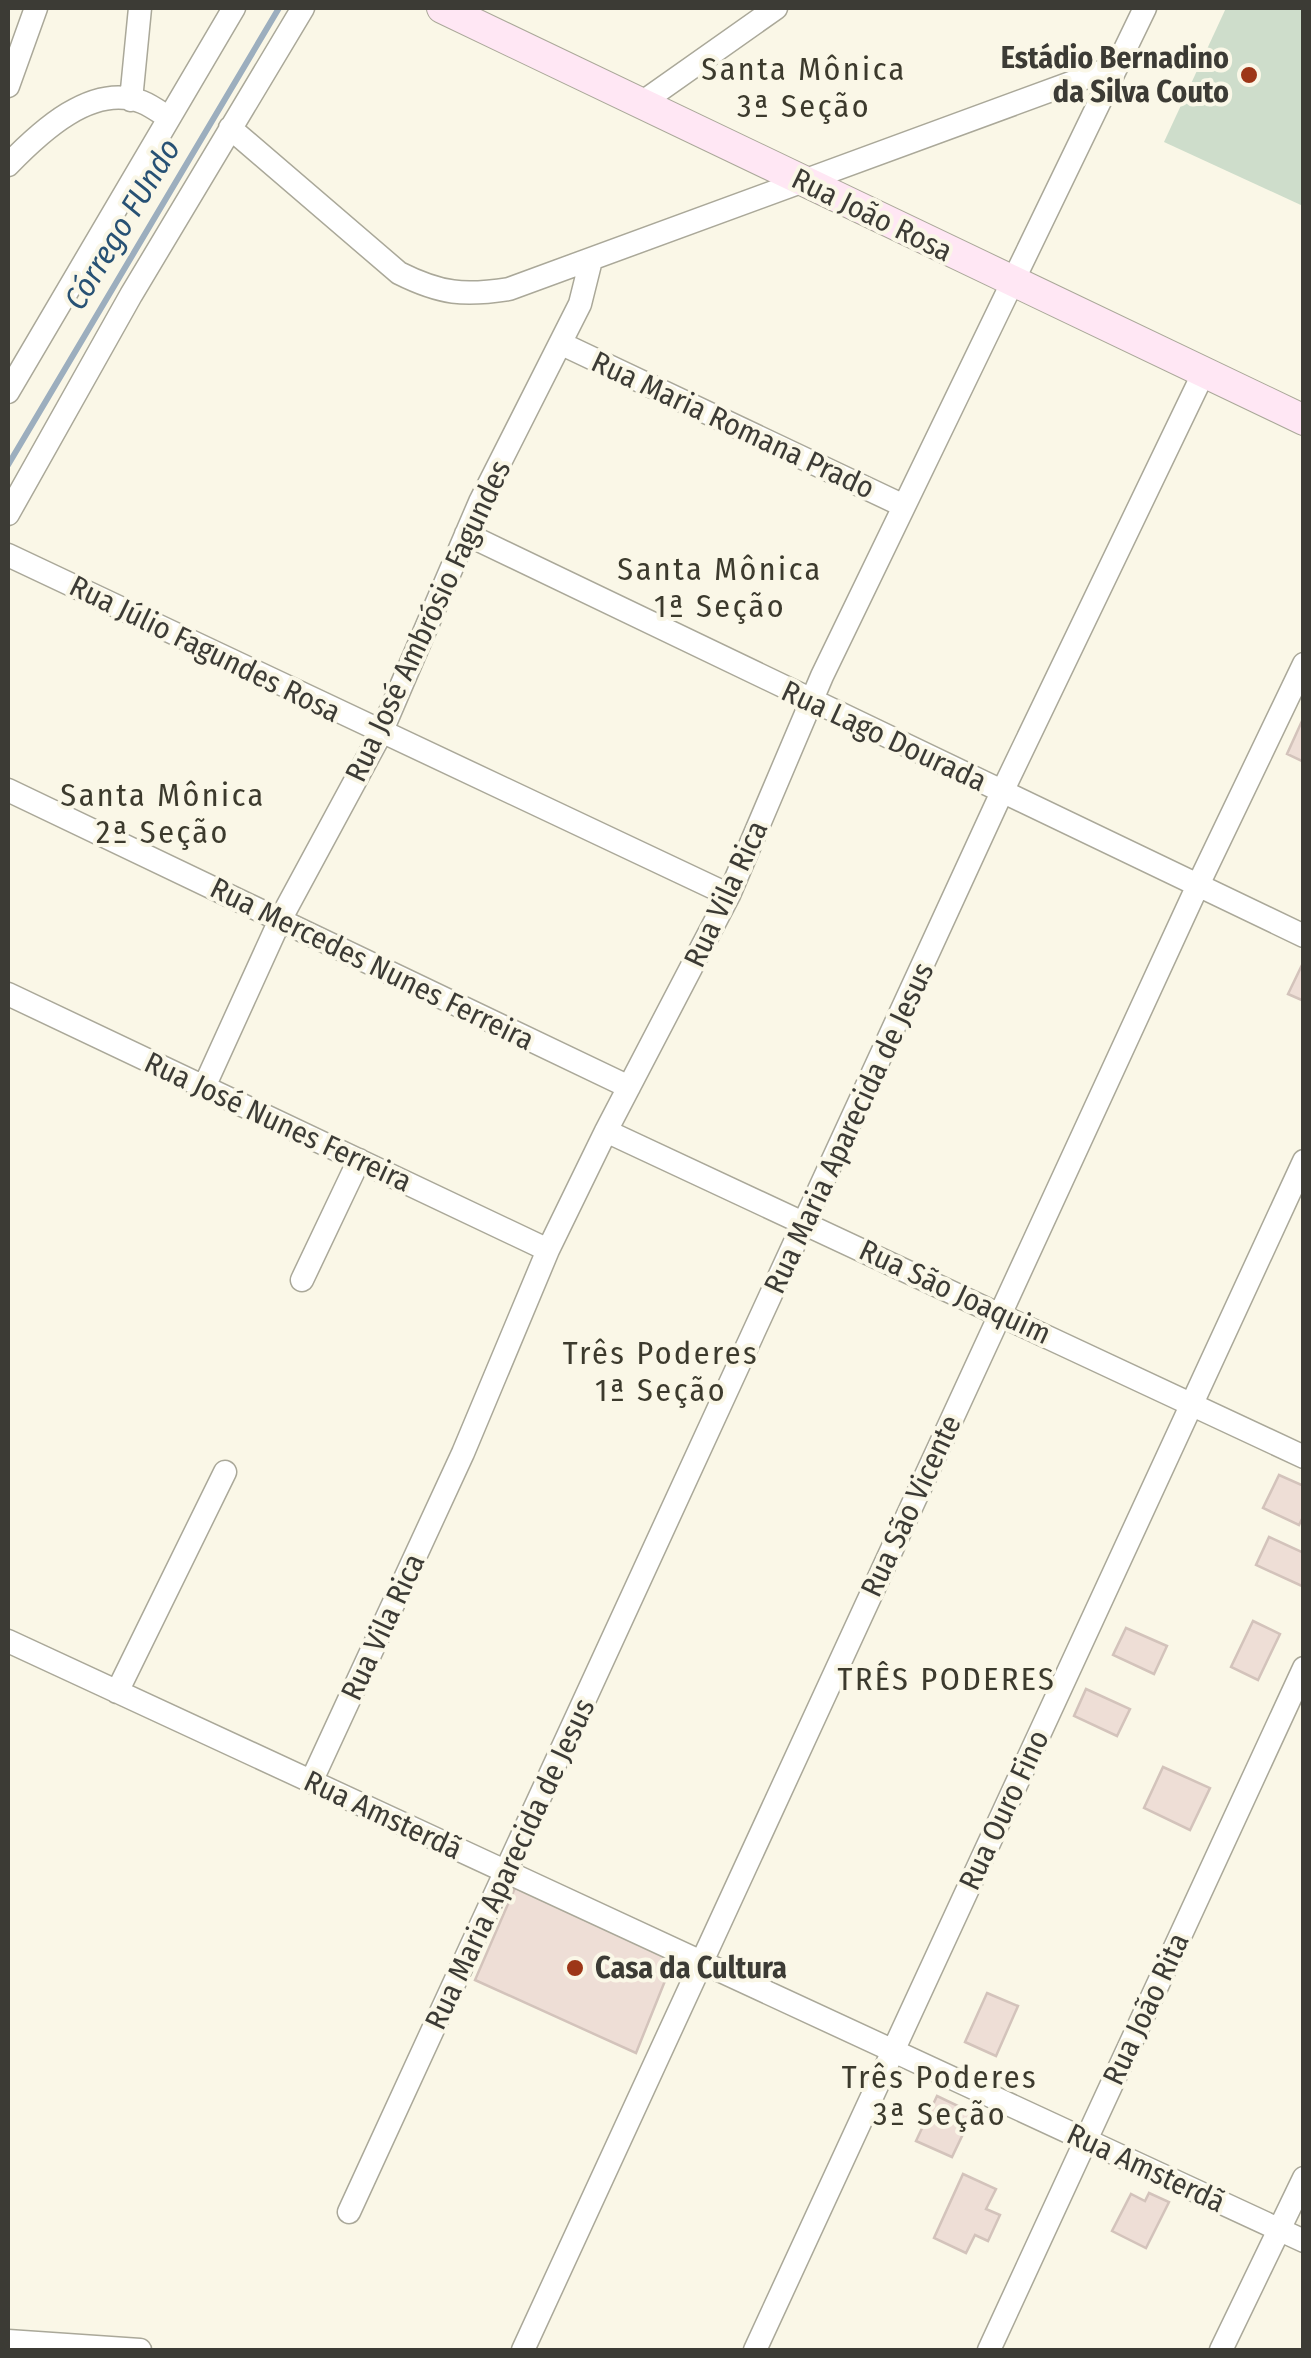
<svg xmlns="http://www.w3.org/2000/svg" width="1311" height="2358" viewBox="0 0 1311 2358" font-family="'Fira Sans Condensed',sans-serif">
<style>
.green{fill:#ceddcb}
.lines{fill:none;stroke-linecap:round;stroke-linejoin:round}
.stream{stroke:#9caebe;stroke-width:6}
.building{fill:#eeded6;stroke:#d3c3bb;stroke-width:2.5}
.street-casing{stroke:#aaa899;stroke-width:25}
.secondary-casing{stroke:#aaa899;stroke-width:32}
.street{stroke:#fff;stroke-width:22}
.secondary{stroke:#ffe7f4;stroke-width:30}
.poi-dot{fill:#9d3617;stroke:#faf7e7;stroke-width:4}
.labels{text-anchor:middle;dominant-baseline:central;stroke-width:8;stroke-linejoin:round;paint-order:stroke}
.poi-label{font-size:30px;font-weight:bold;fill:#3c3b35;stroke:#faf7e7;text-anchor:end}
.street-label{font-size:30px;fill:#3c3b35;stroke:#faf7e7}
.neighbourhood-label{font-size:32px;letter-spacing:2.5px;fill:#3c3a2d;stroke:#faf7e7}
.water-label{font-size:32px;font-style:italic;fill:#275174;stroke:#faf7e7}
</style>
<rect width="100%" height="100%" fill="#faf7e7"/>
<path class="green" d="M1226,8H1303V206L1164,142Z"/>
<g class="lines">
<path class="stream" d="M8,465L279,8"/>
</g>
<path class="building" d="M1302,721H1304V762L1287,754Z
M1302,965L1304,966V1001L1288,994Z
M1279,1475L1304,1486V1515L1299,1525L1263,1508Z
M1269,1537L1304,1553L1302,1586L1256,1565Z
M1253,1621L1280,1634L1258,1680L1231,1667Z
M1126,1628L1167,1646L1154,1674L1113,1655Z
M1086,1689L1130,1709L1117,1736L1074,1716Z
M1163,1767L1210,1788L1190,1830L1144,1808Z
M518,1881L675,1956L636,2053L475,1980Z
M987,1993L1018,2006L996,2056L965,2042Z
M937,2096L973,2113L952,2157L916,2141Z
M963,2174L996,2189L986,2209L1000,2215L988,2241L975,2235L966,2253L934,2238Z
M1149,2193L1169,2202L1146,2248L1112,2231L1131,2194L1145,2201Z"/>
<g class="lines">
<g class="street-casing">
<path id="street" d="M8,86L36,8
M131,100L140,8
M640,104L776,8
M230,128L399,273C441,294 464,296 509,289L1117,66
M8,165C39,133 92,82 142,102C152,106 161,113 169,118
M562,344L904,506
M8,392L234,8
M8,514L131,295L303,8
M466,534L1304,936
M8,555L729,895
M8,790L629,1087
M8,994L548,1250
M204,1087L280,920L381,733L480,502L580,304L591,260
M606,1131L1304,1457
M302,1280L359,1160
M8,1641L1304,2241
M117,1692L225,1472
M311,1782L463,1453L548,1250L606,1131L729,895L822,676L1145,8
M349,2212L1002,792L1203,374
M8,2341L140,2350
M523,2350L1198,885L1304,664
M755,2350L1304,1161
M989,2350L1304,1668
M1221,2350L1304,2178"/>
</g>
<g class="secondary-casing">
<path id="secondary" d="M442,8L1304,420"/>
</g>
<use href="#street" class="street"/>
<use href="#secondary" class="secondary"/>
</g>
<g class="poi-dot">
<circle cx="1249" cy="75" r="10"/>
<circle cx="575" cy="1968" r="10"/>
</g>
<g class="labels">
<g class="poi-label">
<text x="1229" y="58">Estádio Bernadino<tspan x="1229" dy="34">da Silva Couto</tspan></text>
<text x="595" y="1968" text-anchor="start">Casa da Cultura</text>
</g>
<g class="street-label">
<text transform="translate(872 215) rotate(26)">Rua João Rosa</text>
<text transform="translate(733 425) rotate(25)">Rua Maria Romana Prado</text>
<text transform="translate(428 621) rotate(-65)">Rua José Ambrósio Fagundes</text>
<text transform="translate(205 649) rotate(26)">Rua Júlio Fagundes Rosa</text>
<text transform="translate(884 736) rotate(25)">Rua Lago Dourada</text>
<text transform="translate(726 894) rotate(-65)">Rua Vila Rica</text>
<text transform="translate(372 964) rotate(26)">Rua Mercedes Nunes Ferreira</text>
<text transform="translate(278 1122) rotate(25)">Rua José Nunes Ferreira</text>
<text transform="translate(849 1128) rotate(-65)">Rua Maria Aparecida de Jesus</text>
<text transform="translate(955 1292) rotate(25)">Rua São Joaquim</text>
<text transform="translate(911 1506) rotate(-65)">Rua São Vicente</text>
<text transform="translate(383 1627) rotate(-65)">Rua Vila Rica</text>
<text transform="translate(1004 1810) rotate(-65)">Rua Ouro Fino</text>
<text transform="translate(383 1815) rotate(25)">Rua Amsterdã</text>
<text transform="translate(510 1864) rotate(-65)">Rua Maria Aparecida de Jesus</text>
<text transform="translate(1146 2009) rotate(-65)">Rua João Rita</text>
<text transform="translate(1146 2168) rotate(25)">Rua Amsterdã</text>
</g>
<g class="neighbourhood-label">
<text x="804" y="69">Santa Mônica<tspan x="804" dy="37">3ª Seção</tspan></text>
<text x="720" y="569">Santa Mônica<tspan x="720" dy="37">1ª Seção</tspan></text>
<text x="163" y="795">Santa Mônica<tspan x="163" dy="37">2ª Seção</tspan></text>
<text x="661" y="1353">Três Poderes<tspan x="661" dy="37">1ª Seção</tspan></text>
<text x="947" y="1679">TRÊS PODERES</text>
<text x="940" y="2077">Três Poderes<tspan x="940" dy="37">3ª Seção</tspan></text>
</g>
<g class="water-label">
<text transform="translate(122 224) rotate(-59)">Córrego FUndo</text>
</g>
</g>
<rect width="1311" height="2358" fill="none" stroke="#3c3b35" stroke-width="20"/>
</svg>
